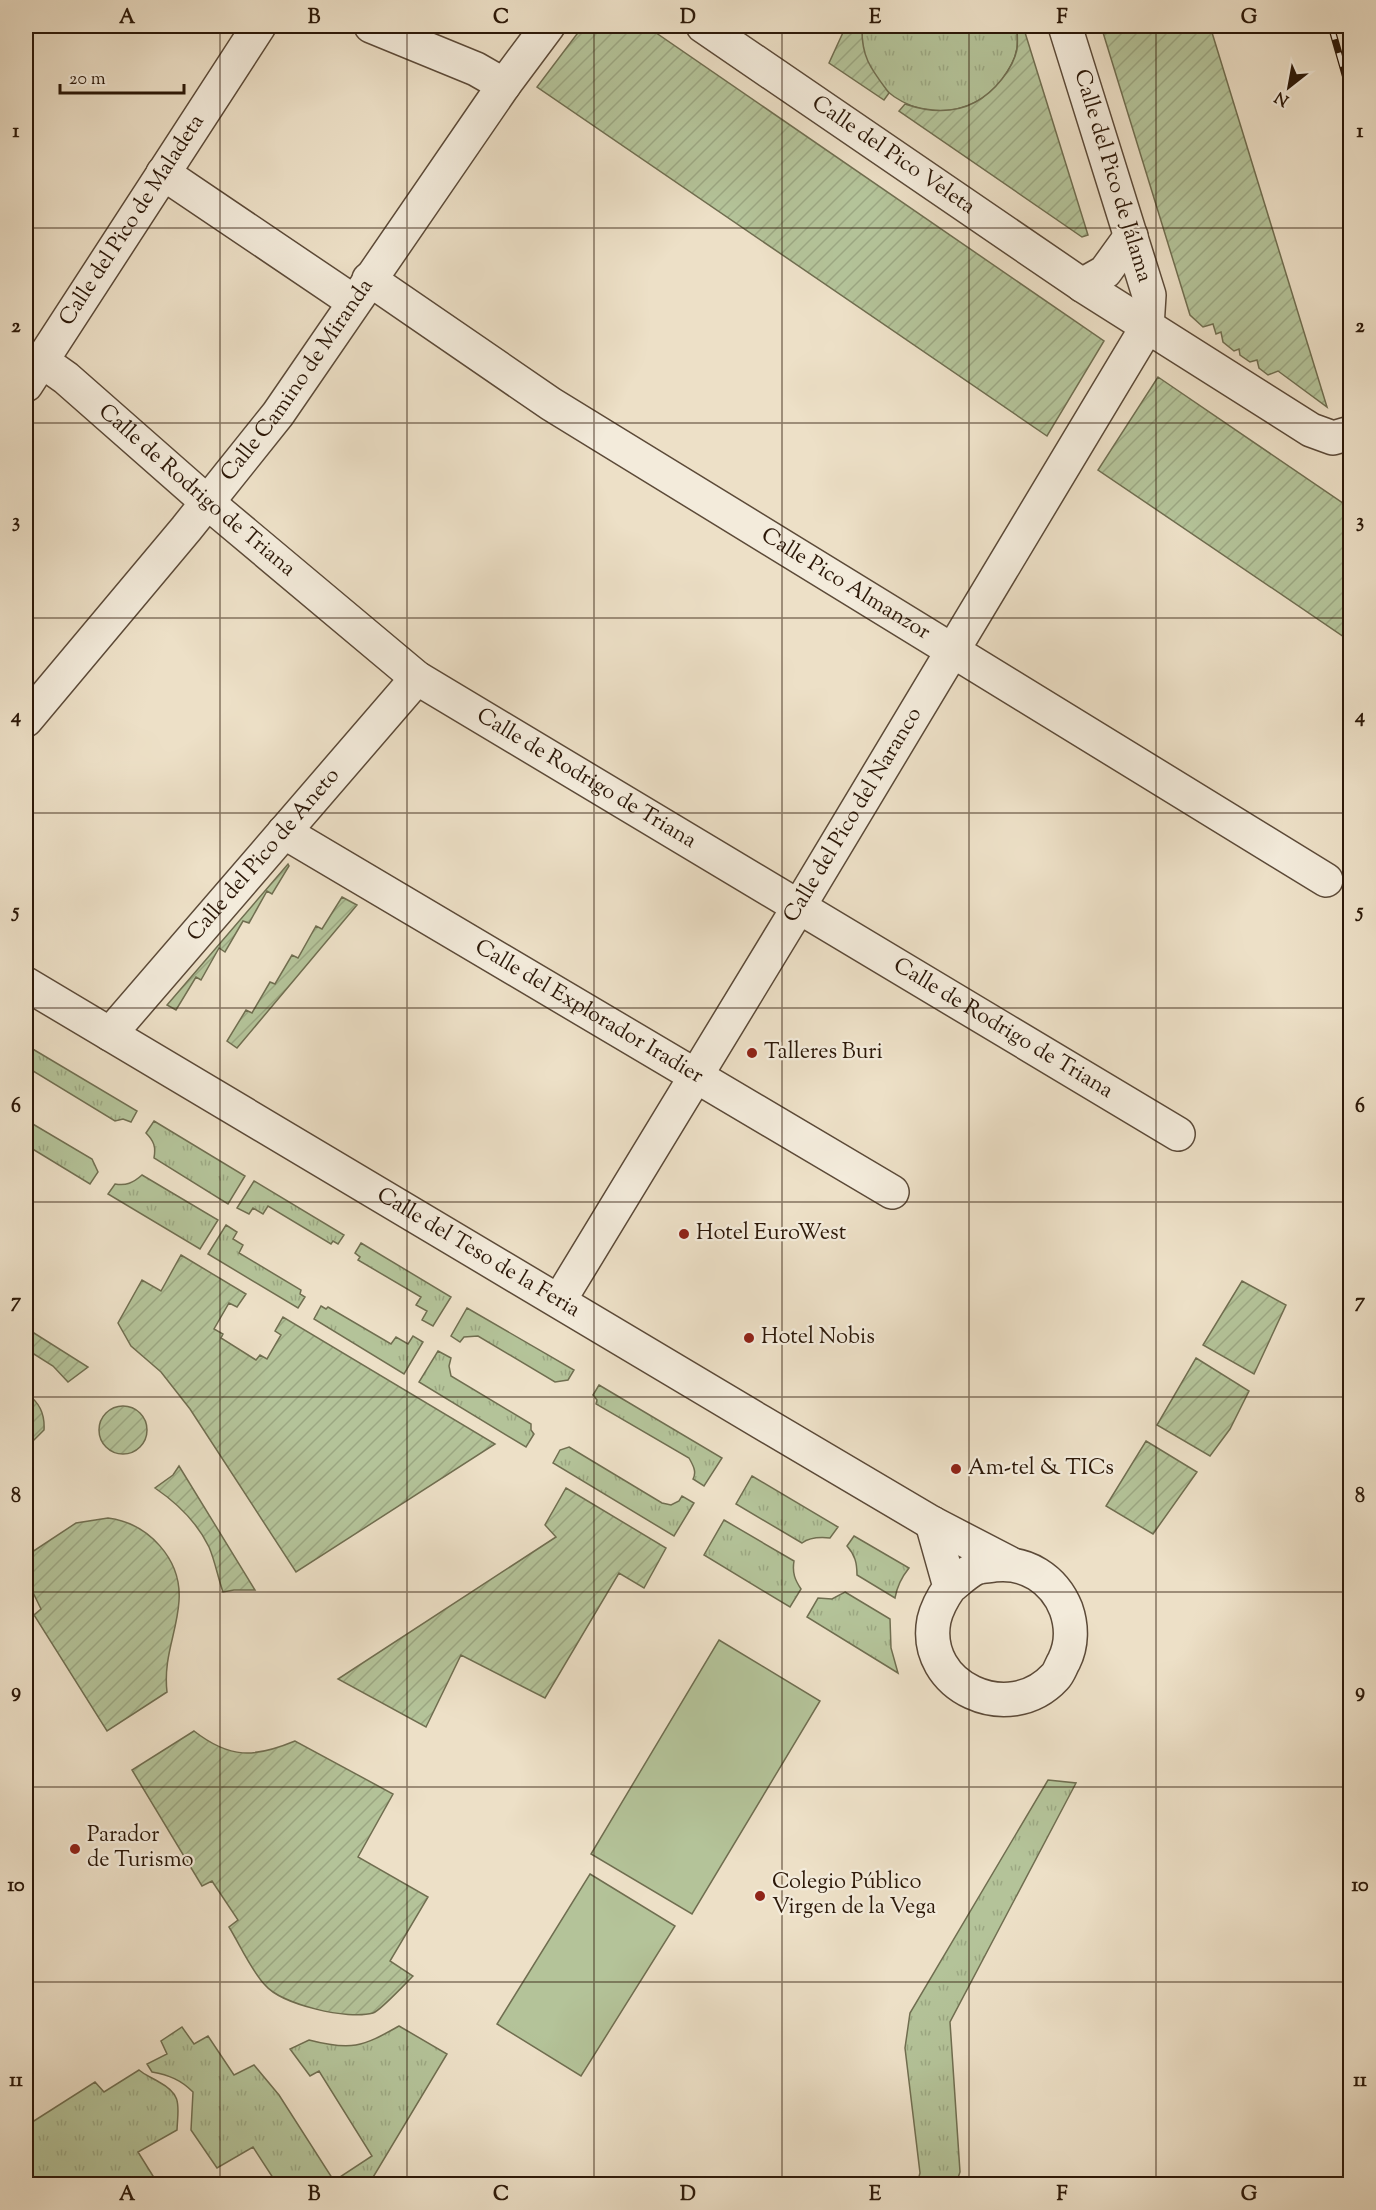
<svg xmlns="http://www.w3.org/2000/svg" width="1376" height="2210" viewBox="0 0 1376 2210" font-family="'Sorts Mill Goudy',serif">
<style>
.grass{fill:url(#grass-tufts);stroke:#706e50;stroke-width:1.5}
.garden{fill:url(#garden-furrows);stroke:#706e50;stroke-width:1.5}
.pitch{fill:#b4c399;stroke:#706e50;stroke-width:1.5}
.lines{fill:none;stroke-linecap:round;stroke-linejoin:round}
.street-casing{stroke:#5c4a38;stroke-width:36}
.street{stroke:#f3ebdb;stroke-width:33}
.rail-casing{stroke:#2c1808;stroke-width:7}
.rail{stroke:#f3ebdb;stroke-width:4.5;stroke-dasharray:14;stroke-linecap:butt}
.grid{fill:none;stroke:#2c1808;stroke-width:1.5;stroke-opacity:0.55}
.poi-dot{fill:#8f2418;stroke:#f3ebdb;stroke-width:2}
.labels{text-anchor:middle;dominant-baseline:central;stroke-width:4.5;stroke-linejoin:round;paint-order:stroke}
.street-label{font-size:22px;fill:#2c1808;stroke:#f3ebdb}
.poi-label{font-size:22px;fill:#2c1808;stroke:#f3ebdb;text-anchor:start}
.neatline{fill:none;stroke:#2c1808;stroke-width:2}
.grid-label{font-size:20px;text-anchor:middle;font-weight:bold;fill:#2c1808}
</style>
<defs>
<pattern id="grass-tufts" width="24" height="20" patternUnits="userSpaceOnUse" patternTransform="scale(1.5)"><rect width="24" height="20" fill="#b4c399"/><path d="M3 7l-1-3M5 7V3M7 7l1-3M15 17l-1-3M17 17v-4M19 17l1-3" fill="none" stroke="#9ba782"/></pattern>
<pattern id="garden-furrows" width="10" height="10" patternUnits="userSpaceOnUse" patternTransform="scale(1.5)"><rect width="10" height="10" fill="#b4c399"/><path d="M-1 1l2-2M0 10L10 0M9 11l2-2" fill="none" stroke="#9ba782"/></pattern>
</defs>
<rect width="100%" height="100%" fill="#ede0c7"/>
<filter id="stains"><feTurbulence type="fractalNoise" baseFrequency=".00333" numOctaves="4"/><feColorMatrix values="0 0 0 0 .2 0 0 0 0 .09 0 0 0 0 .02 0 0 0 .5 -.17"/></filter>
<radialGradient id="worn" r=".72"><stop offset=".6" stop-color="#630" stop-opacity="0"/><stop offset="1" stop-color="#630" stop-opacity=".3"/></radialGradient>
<path class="grass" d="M862,26H1017C1017,33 1018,41 1017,48C1015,61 1008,71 1001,81C965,127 893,118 868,66C862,53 861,39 862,26Z
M31,1048L137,1111L131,1122L123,1119L115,1121L33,1071L26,1060Z
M26,1120L92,1159L98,1172L90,1184L26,1145Z
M154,1121L245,1176L228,1204L154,1158C156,1147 154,1141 146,1133Z
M142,1175L218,1220L200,1249L108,1194L115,1184C126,1186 133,1183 142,1175Z
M254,1181L344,1235L338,1244L333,1241L331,1244L268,1206L263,1214L253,1208L249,1214L237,1208Z
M226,1225L237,1232L233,1239L243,1245L239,1253L301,1290L300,1294L305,1297L298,1308L208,1254Z
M361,1243L451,1297L433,1326L422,1320L427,1311L416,1305L421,1297L358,1260L360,1257L355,1253Z
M321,1306L326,1309L328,1307L391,1344L396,1337L408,1344L413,1336L423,1342L404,1374L314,1319Z
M467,1308L574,1370L568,1380L555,1382L478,1336L464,1337L460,1342L451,1336Z
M438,1351L451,1358L449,1366L451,1376L531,1424V1430L534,1434L526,1447L419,1382Z
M599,1385L722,1458L704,1486L693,1479C697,1472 693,1465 689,1458L596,1404L597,1400L593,1395Z
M569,1447L662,1503L671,1505L679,1501L682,1496L694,1503L674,1536L553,1463L560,1450Z
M752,1476L838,1527L830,1538C820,1537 810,1537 802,1543L736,1504Z
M724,1520L794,1561C792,1573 795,1580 801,1589L790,1607L704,1555Z
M854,1536L909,1568C901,1578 897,1586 895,1598L857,1575C857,1563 855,1555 847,1546Z
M845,1592L890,1619L891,1648L898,1673L807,1617L818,1598L832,1599Z
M1048,1780L1076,1783L950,2022L960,2172L956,2184H917L920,2173L905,2048L910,2013Z
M399,2026L447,2054L369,2184H277L253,2147L217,2168L191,2130L193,2092C181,2080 169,2075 152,2072L147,2064L167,2054L161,2041L182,2027L194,2044L208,2036L234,2075L254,2065L279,2095L334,2181L372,2156L319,2071L310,2076L290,2049L309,2040C351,2051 362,2047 399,2026Z
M139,2070C146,2076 151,2077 159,2082C183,2095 178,2106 177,2130L138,2152L158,2184H26V2126L95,2082L104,2092Z"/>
<path class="garden" d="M583,26H646L1104,341L1047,436L537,87Z
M846,26H862C861,57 871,69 889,93L884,100L829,63Z
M1017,26H1023L1088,235L1082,237L899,111L905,104C943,117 977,111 1002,79C1009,70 1015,60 1017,49C1018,42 1017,33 1017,26Z
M1101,26H1210L1327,407L1278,371L1268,375L1259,368L1257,360L1250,362L1240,355L1239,349L1234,351L1223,342L1221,332L1216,334L1213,324L1203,327L1190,315Z
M1158,377L1350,508V641L1098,470Z
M288,864L289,866L272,894L267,891L249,923L243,921L225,952L219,948L201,980L196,977L176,1010L167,1005Z
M342,897L357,905L237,1048L227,1041L246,1010L252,1013L270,982L275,984L292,955L298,958L316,926L322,929Z
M181,1255L246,1294L237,1307L229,1303L214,1329L223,1334L221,1338L256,1360L260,1355L267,1359L281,1335L275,1331L283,1317L495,1444L296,1572L190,1409L161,1372L131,1346L118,1323L142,1280L161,1291Z
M1242,1281L1286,1305L1254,1374L1203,1345Z
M26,1328L88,1367L68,1382L53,1366L26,1349Z
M1196,1358L1249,1391L1230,1429L1210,1456L1157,1425Z
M26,1393C39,1402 45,1413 44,1430L26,1448Z
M99 1430a24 24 0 1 1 48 0a24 24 0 1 1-48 0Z
M1146,1441L1197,1472L1153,1534L1106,1506Z
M179,1466L255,1590H234L223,1592C218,1578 215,1561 209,1547C197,1522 177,1503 155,1488L173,1475Z
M566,1488L666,1548L644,1588L619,1573L545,1698L461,1655L426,1727L338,1679L556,1537L545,1525Z
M108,1518C148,1523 182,1559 179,1601C177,1633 163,1657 167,1692L107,1731L34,1615L41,1609L26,1578V1556L76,1523Z
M194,1731C230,1759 254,1758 295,1741L393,1794L358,1857L428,1897L390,1961L413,1976C406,1983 380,2011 373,2013C348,2020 282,2005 265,1985C251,1970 240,1945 229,1927L238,1920L212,1881L202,1886L132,1770Z"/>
<path class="pitch" d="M719,1640L820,1701L692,1914L591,1854Z
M590,1874L675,1926L581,2076L497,2024Z"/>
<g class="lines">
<g class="street-casing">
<g id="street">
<path d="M371,26L476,69L504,85"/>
<path id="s1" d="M703,26L1082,285L1311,430L1333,438L1350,433"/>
<path d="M163,173L354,302"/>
<path id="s2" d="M369,279L551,404L1326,880"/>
<path d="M1082,285L1105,272L1131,236"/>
<path id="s3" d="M42,361L66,378L207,502L417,678L1178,1134"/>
<path id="s4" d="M26,385L259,26"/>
<path id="s5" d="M26,720L186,529L278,414L504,85L548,26"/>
<path id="s6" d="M284,832L892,1192"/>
<path id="s7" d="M26,984L761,1422L932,1523L1009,1563"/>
<path id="s8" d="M110,1034L417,678"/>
<path id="s9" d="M559,1301L798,908L1147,327L1149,295L1065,26"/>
<path d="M932,1523L950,1587C943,1597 937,1607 934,1620C921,1687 1009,1727 1055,1677C1059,1673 1061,1666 1064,1661C1072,1645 1072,1626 1066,1609C1054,1579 1026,1561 994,1565C988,1566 981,1566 976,1568C967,1572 958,1581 950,1587"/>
</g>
</g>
<use href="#street" class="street"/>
<g class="rail-casing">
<path id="rail" d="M1331,26L1350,92"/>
</g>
<use href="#rail" class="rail"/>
</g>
<path class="grid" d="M220,26V2184M407,26V2184M594,26V2184M782,26V2184M969,26V2184M1156,26V2184M26,228H1350M26,423H1350M26,618H1350M26,813H1350M26,1008H1350M26,1202H1350M26,1397H1350M26,1592H1350M26,1787H1350M26,1982H1350"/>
<g class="poi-dot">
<circle cx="752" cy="1053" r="6"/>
<circle cx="684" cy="1234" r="6"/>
<circle cx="749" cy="1338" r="6"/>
<circle cx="956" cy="1469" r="6"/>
<circle cx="75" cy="1849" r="6"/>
<circle cx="760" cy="1896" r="6"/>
</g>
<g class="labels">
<g class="street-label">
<text stroke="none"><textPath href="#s1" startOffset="230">Calle del Pico Veleta</textPath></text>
<text transform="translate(1112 176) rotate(73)">Calle del Pico de Jálama</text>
<text stroke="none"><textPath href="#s4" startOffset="196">Calle del Pico de Maladeta</textPath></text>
<text stroke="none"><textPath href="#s5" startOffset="435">Calle Camino de Miranda</textPath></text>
<text stroke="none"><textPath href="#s3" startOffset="202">Calle de Rodrigo de Triana</textPath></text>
<text stroke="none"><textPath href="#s2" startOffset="566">Calle Pico Almanzor</textPath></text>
<text stroke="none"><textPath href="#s3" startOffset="688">Calle de Rodrigo de Triana</textPath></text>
<text stroke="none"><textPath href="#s9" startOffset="568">Calle del Pico del Naranco</textPath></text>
<text stroke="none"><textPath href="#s8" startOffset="236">Calle del Pico de Aneto</textPath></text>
<text stroke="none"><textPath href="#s6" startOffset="354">Calle del Explorador Iradier</textPath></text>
<text stroke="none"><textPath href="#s3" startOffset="1174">Calle de Rodrigo de Triana</textPath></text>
<text stroke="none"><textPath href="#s7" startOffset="526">Calle del Teso de la Feria</textPath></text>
</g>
<g class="poi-label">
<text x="764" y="1053">Talleres Buri</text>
<text x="696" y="1234">Hotel EuroWest</text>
<text x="761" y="1338">Hotel Nobis</text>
<text x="968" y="1469">Am-tel &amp; TICs</text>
<text x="87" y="1836">Parador<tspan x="87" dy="25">de Turismo</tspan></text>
<text x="772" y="1883">Colegio Público<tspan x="772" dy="25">Virgen de la Vega</tspan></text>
</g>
</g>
<rect width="1376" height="2210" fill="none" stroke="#ede0c7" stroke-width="66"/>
<g transform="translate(1289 87) rotate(211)" stroke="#f3ebdb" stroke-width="4.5" paint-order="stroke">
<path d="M0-4.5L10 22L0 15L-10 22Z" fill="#2c1808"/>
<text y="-9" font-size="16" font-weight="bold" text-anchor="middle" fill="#2c1808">N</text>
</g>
<path d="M60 84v9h124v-9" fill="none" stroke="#2c1808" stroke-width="3"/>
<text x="69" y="84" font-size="18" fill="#2c1808" stroke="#f3ebdb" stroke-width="4.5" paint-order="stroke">20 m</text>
<rect x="33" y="33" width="1310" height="2144" class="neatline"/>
<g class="grid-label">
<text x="127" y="23">A</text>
<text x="314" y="23">B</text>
<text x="501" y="23">C</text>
<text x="688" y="23">D</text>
<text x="875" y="23">E</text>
<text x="1062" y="23">F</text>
<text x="1249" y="23">G</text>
<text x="16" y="137">1</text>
<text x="1360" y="137">1</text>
<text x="16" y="332">2</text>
<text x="1360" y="332">2</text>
<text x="16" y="527">3</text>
<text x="1360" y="527">3</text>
<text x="16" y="722">4</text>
<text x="1360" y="722">4</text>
<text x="16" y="917">5</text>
<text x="1360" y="917">5</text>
<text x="16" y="1112">6</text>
<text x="1360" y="1112">6</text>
<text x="16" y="1307">7</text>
<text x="1360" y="1307">7</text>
<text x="16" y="1502">8</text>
<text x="1360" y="1502">8</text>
<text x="16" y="1697">9</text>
<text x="1360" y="1697">9</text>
<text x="16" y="1891">10</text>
<text x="1360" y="1891">10</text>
<text x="16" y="2086">11</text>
<text x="1360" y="2086">11</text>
<text x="127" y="2200">A</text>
<text x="314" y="2200">B</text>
<text x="501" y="2200">C</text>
<text x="688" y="2200">D</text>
<text x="875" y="2200">E</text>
<text x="1062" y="2200">F</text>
<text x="1249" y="2200">G</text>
</g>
<rect width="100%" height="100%" filter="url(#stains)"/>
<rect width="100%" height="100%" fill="url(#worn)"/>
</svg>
